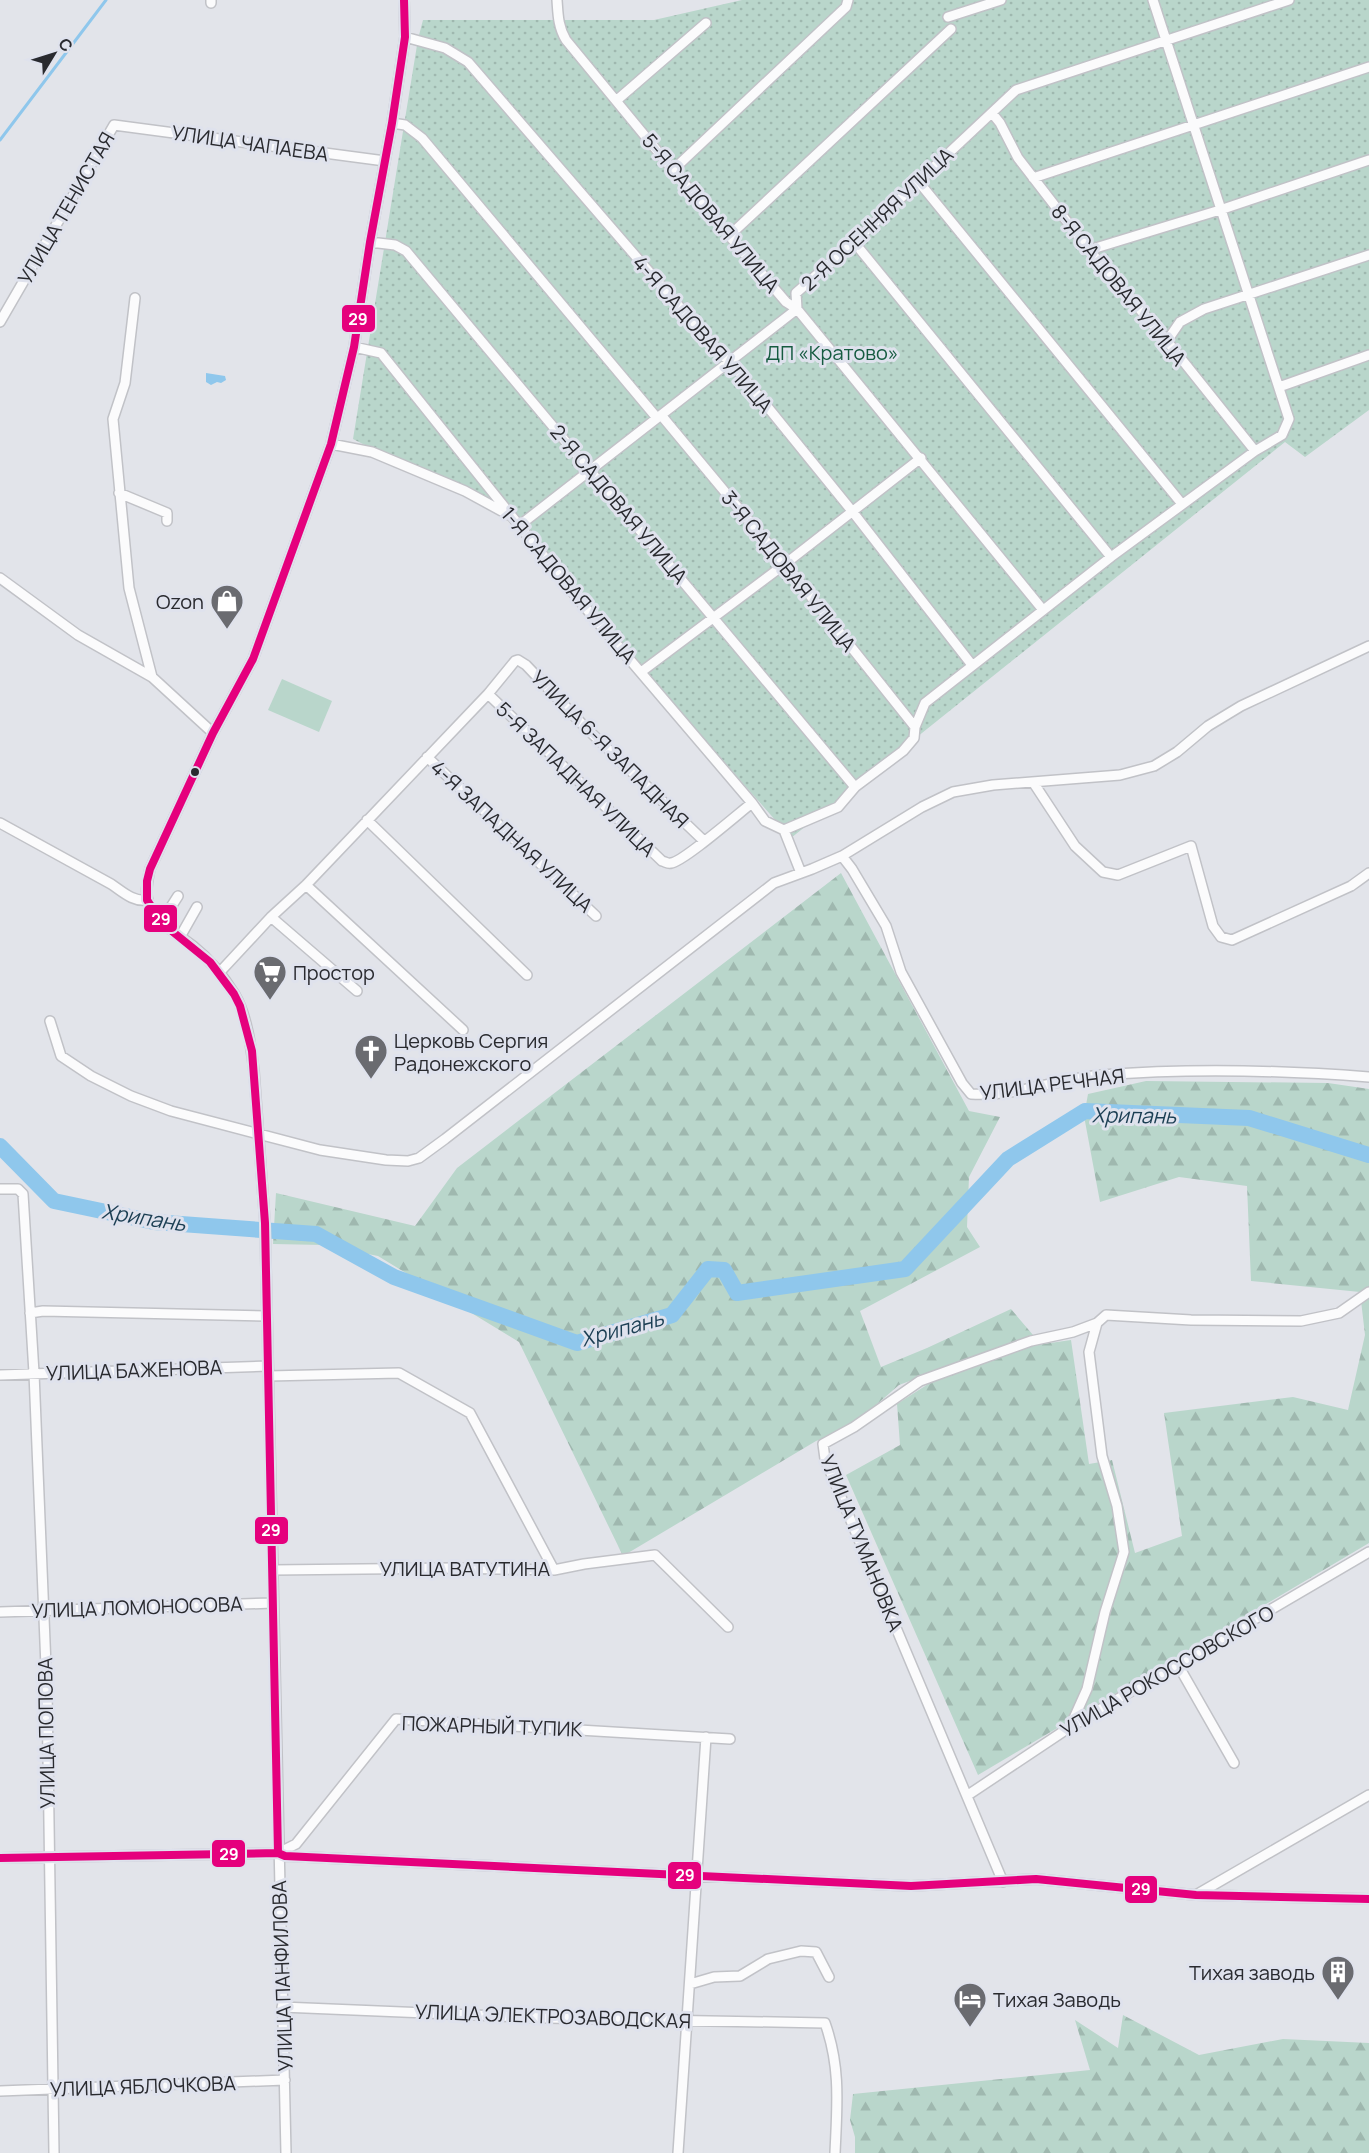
<svg xmlns="http://www.w3.org/2000/svg" width="1369" height="2153" viewBox="0 0 1369 2153" font-family="Manrope,sans-serif">
<style>
.grass{fill:url(#grass-dots)}
.forest{fill:url(#forest-firs)}
.pitch{fill:#b9d6cb}
.water{fill:#8fc7ec}
.lines{fill:none;stroke-linecap:round;stroke-linejoin:round}
.stream{stroke:#8fc7ec;stroke-width:3}
.river{stroke:#8fc7ec;stroke-width:16}
.minor-casing{stroke:#c1c2c7;stroke-width:12}
.minor{stroke:#fbfbfc;stroke-width:9}
.bus-1-casing{stroke:#dfe2ed;stroke-width:12}
.bus-1{stroke:#e5007d;stroke-width:8}
.bus-dot{fill:#292a2f;stroke:#dfe2ed;stroke-width:2}
.labels{text-anchor:middle;dominant-baseline:central;stroke-width:6;stroke-linejoin:round;paint-order:stroke}
.street-label{font-size:20px;fill:#292a2f;stroke:#dfe2ed}
.park-label{font-size:20px;fill:#155b40;stroke:#dfe2ed}
.poi-label{font-size:20px;fill:#292a2f;stroke:#dfe2ed;text-anchor:start}
.water-label{font-size:21px;font-style:italic;fill:#1b3e53;stroke:#dfe2ed}
.line-badge{stroke:#dfe2ed;stroke-width:2}
.badge-label{font-size:16px;text-anchor:middle;font-weight:bold;fill:#fff}
</style>
<defs>
<pattern id="grass-dots" width="8" height="8" patternUnits="userSpaceOnUse" patternTransform="scale(1.5)"><rect width="8" height="8" fill="#b9d6cb"/><path d="M2 2h.1M6 6h.1" fill="none" stroke="#9fb8af" stroke-width="1.8" stroke-linecap="round"/></pattern>
<pattern id="forest-firs" width="22" height="20" patternUnits="userSpaceOnUse" patternTransform="scale(1.5)"><rect width="22" height="20" fill="#b9d6cb"/><path d="M5 1l3.5 6h-7zM16 11l3.5 6h-7z" fill="#9fb8af"/></pattern>
</defs>
<rect width="100%" height="100%" fill="#e2e4ea"/>
<path class="grass" d="M742,0H1369V410L1305,457L1285,442L791,838L509,518L353,439L418,39L423,20H654Z"/>
<path class="forest" d="M841,873L969,1111L1000,1117L969,1177L967,1227L980,1247L860,1311L881,1367L927,1348L1011,1309L1033,1335L899,1385L861,1418L838,1433L816,1441L623,1556L519,1342L378,1256L323,1245L273,1244L276,1193L415,1226L457,1168Z
M1146,1081L1328,1083L1369,1089V1543L978,1775L846,1475L900,1445L897,1404L936,1379L1029,1346L1071,1340L1089,1464L1112,1460L1135,1553L1182,1536L1164,1413L1293,1397L1348,1410L1365,1335L1360,1292L1251,1281L1247,1186L1179,1177L1100,1202L1084,1116L1088,1094Z
M1123,2015L1199,2055L1283,2039L1369,2043V2153H855V2137L850,2120L853,2094L1090,2070L1075,2020L1118,2048Z"/>
<path class="pitch" d="M282,679L332,701L319,732L268,710Z"/>
<path class="water" d="M206,373L225,376L226,380L221,383L217,382L211,385L206,382Z"/>
<g class="lines">
<path class="stream" d="M0,140L106,0"/>
<path class="river" d="M0,1146L54,1201L154,1222L316,1234L394,1277L577,1343L672,1315L708,1269L724,1270L737,1293L905,1269L1008,1159L1085,1111L1249,1118L1369,1155"/>
<g class="minor-casing">
<path id="minor" d="M557,0C558,14 558,27 566,40L673,170L786,302L797,309L1043,610
M211,3V0
M948,17L1001,0
M405,37L445,48L468,62L696,326L723,356L731,362L852,511L972,665
M617,100L706,23
M992,113L1000,123L1018,158L1089,250L1167,341L1255,451
M392,123L405,125L422,138L657,418
M673,170L846,7L848,0
M1033,178L1369,67
M918,181L1182,504
M729,236L951,29
M370,242L395,245L406,251L855,787
M854,242L1111,557
M1089,250L1220,210L1369,160
M135,298L125,383L113,419L129,588L152,677L213,733
M0,322L114,125L385,161
M1167,341L1180,322L1204,309L1369,255
M354,347L381,353L579,600L752,803L765,821L784,830
M1279,387L1369,355
M661,415L785,564L915,727
M331,444L372,452L465,491L509,515
M119,493L167,513V521
M520,525L797,309L796,293L854,242L1016,90L1289,0
M0,578L78,635L152,677
M641,672L785,564L921,458
M488,694L662,861C666,862 668,864 671,863C683,862 739,813 752,803
M427,757L596,916
M1033,782L1075,846L1103,872L1118,875L1191,846L1213,926L1221,937L1232,940L1351,886L1369,873
M367,820L527,975
M0,823L111,884C123,892 133,902 147,900
M842,856L852,869L886,926L901,972L962,1083L971,1094C1014,1097 1057,1079 1101,1075C1191,1068 1279,1070 1369,1077
M801,873L784,830L838,807L855,787L903,751L914,738L915,727L925,703L1111,557L1255,451L1282,435L1289,419L1153,0
M306,885L463,1030
M271,917L357,991
M162,921L178,896
M180,937L197,907
M219,973L271,917L306,885L488,694L515,661L518,660L526,665L583,725L704,841
M50,1021L61,1056L91,1076L131,1096L171,1111L320,1150L386,1160L408,1161L419,1158L445,1139L774,883L812,869L842,856L922,807L953,792L993,785L1120,775L1154,766L1177,752L1208,726L1241,706L1369,646
M0,1189H18L23,1194L34,1373L47,1691L54,2153
M30,1313L43,1311L267,1316
M0,1375L268,1366
M268,1376L399,1373L470,1413L554,1570
M273,1570L453,1568L554,1570L584,1564L655,1555L728,1627
M0,1612L273,1603
M1178,1665L1234,1763
M1070,1727L1087,1689L1105,1612L1124,1552L1117,1506L1102,1456L1089,1352L1097,1323
M968,1795L1070,1727L1369,1552
M278,1853L296,1844L396,1719L730,1739
M0,1858L278,1853L285,1856L911,1886L1036,1879L1196,1895L1369,1899
M1003,1882L825,1459L823,1444L854,1427L920,1381L1031,1341L1073,1332L1097,1323L1106,1315L1191,1320L1301,1321L1339,1313L1369,1292
M1196,1895L1369,1795
M690,1984L714,1977L740,1976L768,1959L801,1951L816,1952L829,1977
M282,2007L547,2018L825,2023C841,2068 837,2106 835,2153
M0,2091L285,2080
M286,2153L265,1223L254,1071C251,1046 247,1016 235,995C224,977 209,959 193,946C177,934 154,921 148,901C145,891 148,878 150,869L213,733L253,659L331,444L354,347L370,242L392,123L405,37L404,0
M678,2153L706,1737"/>
</g>
<use href="#minor" class="minor"/>
<g class="bus-1-casing">
<path id="bus-1" d="M278,1853L265,1223L252,1051L240,1006L234,994L210,962L173,932L157,915L147,900V881L150,869L213,733L253,659L331,444L354,347L370,242L392,123L405,37L404,0
M0,1858L278,1853L285,1856L911,1886L1036,1879L1196,1895L1369,1899"/>
</g>
<use href="#bus-1" class="bus-1"/>
</g>
<defs>
<g id="shop-pin" transform="scale(1.725)"><path d="M0 17L-7.5 6A9.5 9.5 0 1 1 7.5 6Z" fill="#6a6b70" stroke="#dfe2ed"/><path d="M-5-2.5h2.3a2.7 3.5 0 0 1 5.4 0H5L5.5 6h-11ZM-1.5-2.5h3a1.5 2.3 0 0 0-3 0Z" fill="#fff"/></g>
<g id="supermarket-pin" transform="scale(1.725)"><path d="M0 17L-7.5 6A9.5 9.5 0 1 1 7.5 6Z" fill="#6a6b70" stroke="#dfe2ed"/><path d="M-6-5.5h2.5l.6 2H6L4.5 2H-2.5L-4.4-4H-6ZM-1.5 3.2a1.3 1.3 0 1 0 .1 0ZM3 3.2a1.3 1.3 0 1 0 .1 0Z" fill="#fff"/></g>
<g id="church-pin" transform="scale(1.725)"><path d="M0 17L-7.5 6A9.5 9.5 0 1 1 7.5 6Z" fill="#6a6b70" stroke="#dfe2ed"/><path d="M-1.2-6h2.4v3.5h3.3v2.4h-3.3V6h-2.4V-.1h-3.3v-2.4h3.3Z" fill="#fff"/></g>
<g id="building-pin" transform="scale(1.725)"><path d="M0 17L-7.5 6A9.5 9.5 0 1 1 7.5 6Z" fill="#6a6b70" stroke="#dfe2ed"/><path d="M-4-6H4V6H1V3H-1V6H-4ZM-2.5-4.3h1.7v1.8h-1.7ZM.8-4.3h1.7v1.8H.8ZM-2.5-1h1.7V.8h-1.7ZM.8-1h1.7V.8H.8Z" fill="#fff"/></g>
<g id="hotel-pin" transform="scale(1.725)"><path d="M0 17L-7.5 6A9.5 9.5 0 1 1 7.5 6Z" fill="#6a6b70" stroke="#dfe2ed"/><path d="M-6-4.5h1.5V1H6V5H4.5V3h-9V5H-6ZM-4 0a1.8 1.8 0 1 1 3.6 0ZM.5 0V-2.5h3Q6-2.5 6 0Z" fill="#fff"/></g>
</defs>
<g fill-rule="evenodd">
<use href="#shop-pin" x="227" y="601"/>
<use href="#supermarket-pin" x="270" y="972"/>
<use href="#church-pin" x="371" y="1051"/>
<use href="#building-pin" x="1338" y="1972"/>
<use href="#hotel-pin" x="970" y="1999"/>
</g>
<circle class="bus-dot" cx="195" cy="772" r="5"/>
<g class="labels">
<g class="street-label">
<text transform="translate(250 143) rotate(8)">УЛИЦА ЧАПАЕВА</text>
<text transform="translate(66 208) rotate(-60)">УЛИЦА ТЕНИСТАЯ</text>
<text transform="translate(711 213) rotate(50)">5-Я САДОВАЯ УЛИЦА</text>
<text transform="translate(877 219) rotate(-43)">2-Я ОСЕННЯЯ УЛИЦА</text>
<text transform="translate(1119 285) rotate(51)">8-Я САДОВАЯ УЛИЦА</text>
<text transform="translate(703 334) rotate(49)">4-Я САДОВАЯ УЛИЦА</text>
<text transform="translate(619 504) rotate(50)">2-Я САДОВАЯ УЛИЦА</text>
<text transform="translate(789 571) rotate(51)">3-Я САДОВАЯ УЛИЦА</text>
<text transform="translate(569 585) rotate(50)">1-Я САДОВАЯ УЛИЦА</text>
<text transform="translate(610 749) rotate(45)">УЛИЦА 6-Я ЗАПАДНАЯ</text>
<text transform="translate(576 779) rotate(44)">5-Я ЗАПАДНАЯ УЛИЦА</text>
<text transform="translate(512 836) rotate(43)">4-Я ЗАПАДНАЯ УЛИЦА</text>
<text transform="translate(1052 1084) rotate(-7)">УЛИЦА РЕЧНАЯ</text>
<text transform="translate(134 1370) rotate(-2)">УЛИЦА БАЖЕНОВА</text>
<text transform="translate(862 1543) rotate(68)">УЛИЦА ТУМАНОВКА</text>
<text x="465" y="1568">УЛИЦА ВАТУТИНА</text>
<text transform="translate(137 1607) rotate(-2)">УЛИЦА ЛОМОНОСОВА</text>
<text transform="translate(1167 1671) rotate(-30)">УЛИЦА РОКОССОВСКОГО</text>
<text transform="translate(492 1726) rotate(2)">ПОЖАРНЫЙ ТУПИК</text>
<text transform="translate(46 1733) rotate(-91)">УЛИЦА ПОПОВА</text>
<text transform="translate(282 1976) rotate(-92)">УЛИЦА ПАНФИЛОВА</text>
<text transform="translate(553 2016) rotate(2)">УЛИЦА ЭЛЕКТРОЗАВОДСКАЯ</text>
<text transform="translate(143 2086) rotate(-2)">УЛИЦА ЯБЛОЧКОВА</text>
</g>
<g class="park-label">
<text x="832" y="352">ДП «Кратово»</text>
</g>
<g class="poi-label">
<text x="204" y="601" text-anchor="end">Ozon</text>
<text x="293" y="972">Простор</text>
<text x="394" y="1040">Церковь Сергия<tspan x="394" dy="23">Радонежского</tspan></text>
<text x="1315" y="1972" text-anchor="end">Тихая заводь</text>
<text x="993" y="1999">Тихая Заводь</text>
</g>
<g class="water-label">
<text transform="translate(1134 1115) rotate(1)">Хрипань</text>
<text transform="translate(144 1217) rotate(9)">Хрипань</text>
<text transform="translate(622 1328) rotate(-15)">Хрипань</text>
</g>
</g>
<g class="line-badge">
<rect x="341" y="304" width="35" height="29" rx="6" fill="#e5007d"/>
<rect x="143" y="904" width="35" height="29" rx="6" fill="#e5007d"/>
<rect x="254" y="1516" width="35" height="29" rx="6" fill="#e5007d"/>
<rect x="211" y="1839" width="35" height="29" rx="6" fill="#e5007d"/>
<rect x="667" y="1861" width="35" height="29" rx="6" fill="#e5007d"/>
<rect x="1124" y="1875" width="34" height="29" rx="6" fill="#e5007d"/>
</g>
<g class="badge-label">
<text x="358" y="325">29</text>
<text x="161" y="925">29</text>
<text x="271" y="1536">29</text>
<text x="229" y="1860">29</text>
<text x="685" y="1881">29</text>
<text x="1141" y="1895">29</text>
</g>
<g transform="translate(54 54) rotate(52)" stroke="#dfe2ed" stroke-width="4.5" paint-order="stroke">
<path d="M0-4.5L10 22L0 15L-10 22Z" fill="#292a2f"/>
<text y="-9" font-size="16" font-weight="bold" text-anchor="middle" fill="#292a2f">С</text>
</g>
</svg>
